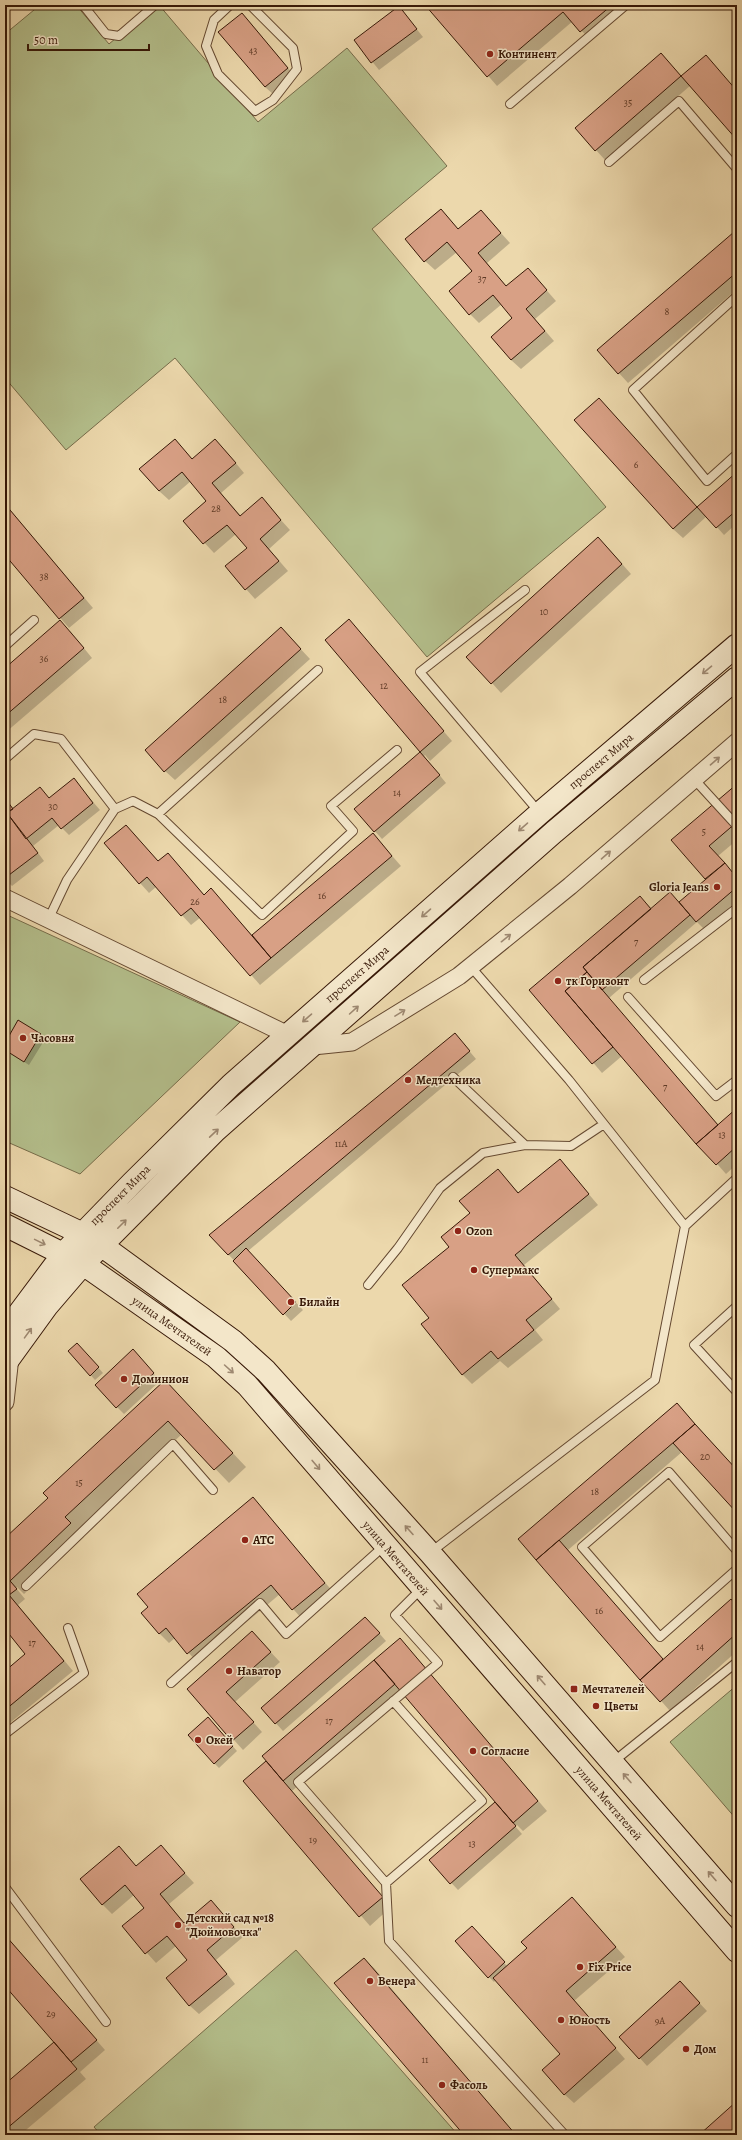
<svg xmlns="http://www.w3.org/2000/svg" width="742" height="2140" viewBox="0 0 742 2140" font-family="Alegreya,serif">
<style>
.green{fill:#b4bf8c;stroke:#766c4a}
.shadow{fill:#0003}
.building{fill:#d8a085;stroke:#371807}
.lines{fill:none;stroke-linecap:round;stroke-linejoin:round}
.lane-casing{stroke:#644830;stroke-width:10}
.street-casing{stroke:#644830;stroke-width:19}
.secondary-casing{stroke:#371807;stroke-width:24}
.lane{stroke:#f3e6c9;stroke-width:8}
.street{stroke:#f3e6c9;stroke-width:17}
.secondary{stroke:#f3e6c9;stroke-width:22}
.oneway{stroke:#9e8972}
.poi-dot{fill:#8f2418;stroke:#f3e6c9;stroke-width:1.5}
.labels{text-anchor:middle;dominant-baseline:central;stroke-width:3;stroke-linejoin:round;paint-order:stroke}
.number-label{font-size:10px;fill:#5f3a26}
.poi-label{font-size:12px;font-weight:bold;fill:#371807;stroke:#f3e6c9;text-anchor:start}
.street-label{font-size:12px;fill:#371807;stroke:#f3e6c9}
</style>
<rect width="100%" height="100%" fill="#ecd8ac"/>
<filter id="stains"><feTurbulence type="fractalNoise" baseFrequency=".005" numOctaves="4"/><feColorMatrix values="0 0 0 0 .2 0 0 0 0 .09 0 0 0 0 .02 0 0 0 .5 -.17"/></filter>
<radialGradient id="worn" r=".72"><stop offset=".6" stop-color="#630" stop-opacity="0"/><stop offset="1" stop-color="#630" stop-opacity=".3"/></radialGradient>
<path class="green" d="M40,5H76L109,44L155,5H159L258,122L347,48L447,166L372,229L606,507L427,657L175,358L66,450L5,378V34Z
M5,914L240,1022L80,1174L5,1141Z
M737,1685V1820L670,1742Z
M296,1950L458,2135H101L94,2127Z"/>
<path class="shadow" d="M427,5H618L624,12L591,41L573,21L497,86Z
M399,7L423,37L379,70L355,40Z
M249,21L294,75L273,94L265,87Z
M661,54L682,77L715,66L737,91V139L691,85L605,160L576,128Z
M441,210L459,230L481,211L510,243L487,263L507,287L528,269L556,301L535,319L554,341L521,369L511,360L514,318L502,304L479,323L470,314L474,271L457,252L435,270L425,261Z
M737,235V289L628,383L598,350Z
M599,399L698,508L737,473V523L724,535L707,516L683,538L673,529Z
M175,440L193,460L225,450L244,473L221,493L241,516L262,499L290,530L269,549L288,571L255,599L246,589L248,548L236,534L214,553L184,521L208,501L191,481L169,500L159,491Z
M5,504L93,608L69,628L5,554Z
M608,548L631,574L501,693L492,683Z
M349,621L452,741L430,761L425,755L424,756L446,783L382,839L355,809L421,752L327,640Z
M281,628L310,659L175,780L165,771Z
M70,631L92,658L5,733V670Z
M74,780L100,810L69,835L59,825L33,846L44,861L12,886L5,879V799L14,809L49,799Z
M737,786V840L718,856L737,878V901L704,929L697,922L609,998L719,1126L737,1109V1164L726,1174L622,1056L602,1073L531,990L640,897L652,909L679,903L707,880L673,840Z
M126,826L159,862L177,864L205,896L211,890L253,936L373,834L401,866L260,985L201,917L191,925L156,887L149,893L140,883Z
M40,1034L45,1039L29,1065L5,1050V1045Z
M455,1034L476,1059L248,1251L303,1310L291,1321L228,1254Z
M560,1160L598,1205L524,1265L560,1309L535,1330L543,1340L508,1368L500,1361L472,1384L462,1374L430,1318L450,1247L498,1170L519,1193Z
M82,1349L103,1373L95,1380L69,1351Z
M140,1358L160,1381L124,1414L117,1407Z
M178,1395L246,1467L229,1483L182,1434L78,1531L84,1537L24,1594L17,1587L16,1588L25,1599L18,1605L73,1671L5,1727V1672L27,1654L5,1628V1540Z
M677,1404L737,1470V1512L682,1452L568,1550L664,1660L737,1607V1651L670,1711L519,1539Z
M253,1498L334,1593L302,1619L280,1594L198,1663L175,1638L169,1643L159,1633Z
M372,1625L386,1641L283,1731L262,1708Z
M252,1632L280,1662L235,1702L262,1732L243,1750L188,1689Z
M409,1649L547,1811L523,1831L517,1825L515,1826L522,1834L458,1890L430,1860L503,1809L404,1694L292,1791L391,1907L370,1926L244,1781Z
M212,1723L237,1751L219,1768L214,1763Z
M119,1847L137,1867L161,1847L194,1883L169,1904L185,1924L211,1902L243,1937L216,1960L235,1984L199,2014L189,2005V1960L176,1946L156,1963L123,1926L145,1908L134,1895L112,1914L102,1904Z
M581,1908L625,1957L574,2001L625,2059L574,2103L564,2094L562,2054L496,1979L494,1982L489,1977L476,1932L507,1966Z
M5,1935L105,2050L80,2072L86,2079L20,2135H5V2085L55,2042L5,1984Z
M364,1959L374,1968L516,2135H465Z
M687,1990L707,2011L647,2066L621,2037Z"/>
<path class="building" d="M425,5H612L580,32L563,12L487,77Z
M399,6L417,29L371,63L354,40Z
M242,13L288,68L265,87L218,32Z
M661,53L681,76L595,151L575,128Z
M706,55L737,91V140L681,76Z
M441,209L458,229L481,210L501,233L478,253L506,286L528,268L547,290L526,309L545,331L511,360L491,337L512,318L493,295L469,315L449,291L472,271L447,242L424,262L405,239Z
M734,232L737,234V272L618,374L597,350Z
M599,398L697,507L673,529L574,420Z
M175,439L192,459L215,439L236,463L212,483L240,516L262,497L281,520L260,539L279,561L245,590L225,566L247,548L227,525L203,544L183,521L206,501L182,472L159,491L139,469Z
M737,472V510L716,528L697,507Z
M5,504L84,598L59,619L5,555Z
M598,537L622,564L491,684L466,657Z
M349,619L444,731L420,752L325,640Z
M60,620L84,648L5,716V668Z
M281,627L301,649L164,772L145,750Z
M420,752L440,775L374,832L354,809Z
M74,778L93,803L61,829L52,818L26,839L7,813L40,787L49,798Z
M737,784V822L709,846L725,863L705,879L671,840Z
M5,798L13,809L7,813L38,853L5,878Z
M126,825L158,861L168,853L204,895L211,888L271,958L250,976L191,908L181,916L147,877L139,884L104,843Z
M373,833L392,856L271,958L252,935Z
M725,863L737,878V887L696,922L679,902Z
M670,892L690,915L602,990L583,967Z
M640,896L651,909L583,967L587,972L565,991L613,1047L592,1064L529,990Z
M587,972L718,1125L696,1144L565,991Z
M18,1020L41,1034L24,1062L5,1050V1043Z
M455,1033L470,1051L228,1255L209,1235Z
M737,1108V1146L716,1165L696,1144Z
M560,1159L589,1194L515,1255L552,1299L526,1320L534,1330L498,1359L491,1351L462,1375L421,1324L429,1318L402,1285L449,1247L441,1237L470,1213L459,1201L498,1169L518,1193Z
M246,1248L296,1302L283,1315L233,1261Z
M77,1343L99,1367L90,1376L68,1351Z
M133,1349L154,1373L116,1408L95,1385Z
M165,1380L233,1453L214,1470L168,1421L65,1517L71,1523L10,1581L5,1575V1538L48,1498L43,1493Z
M677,1403L695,1424L536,1560L518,1539Z
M695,1424L737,1470V1513L673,1443Z
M253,1497L325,1583L292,1610L271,1585L187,1654L166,1628L159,1634L141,1613L148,1607L137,1594Z
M559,1540L663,1659L640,1680L536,1560Z
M5,1575L17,1589L9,1595L64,1661L5,1710V1671L25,1654L5,1629Z
M731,1599L737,1606V1633L660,1702L640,1680Z
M365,1617L380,1633L275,1724L261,1708Z
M252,1631L271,1652L226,1692L254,1722L232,1741L187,1689Z
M400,1638L538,1801L513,1823L374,1660Z
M374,1660L395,1684L283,1781L262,1756Z
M208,1717L233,1746L214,1764L188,1735Z
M266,1761L383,1897L359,1917L243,1781Z
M495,1802L516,1826L450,1884L429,1860Z
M161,1845L185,1873L160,1894L184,1923L211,1900L234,1927L207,1950L227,1974L189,2006L166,1978L187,1960L167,1936L145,1954L122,1926L144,1908L125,1885L102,1905L80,1879L119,1846L136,1866Z
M572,1897L616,1947L566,1991L616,2048L564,2095L542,2070L560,2054L493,1978L527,1948L521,1942Z
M472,1926L505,1962L488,1978L455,1941Z
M5,1935L97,2040L71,2062L5,1986Z
M364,1958L516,2135H464L334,1983Z
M680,1981L700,2003L639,2059L619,2037Z
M54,2042L77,2069L5,2130V2084Z
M737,2101V2135H699Z"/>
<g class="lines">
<g class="lane-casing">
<path id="lane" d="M83,5L106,34L119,36L155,5
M230,5L214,20L206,46L218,74L255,111L273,100L297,69L293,48L250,5
M510,104L626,5
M609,162L679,101L737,169
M737,296L633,390L707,481L737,454
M525,590L420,672L539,812
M5,646L34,620
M5,759L34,734L61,739L115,809
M694,779L737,826
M158,814L318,670
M49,918L67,880L115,809L133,801L158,814L262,915L353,831L331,806L397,750
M644,980L737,908
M628,997L716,1096L737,1080
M453,1077L525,1145
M685,1226L737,1178
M368,1285L398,1248L440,1188L483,1153L525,1145L571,1146L604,1124
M737,1306L694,1345L737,1392
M737,1551L669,1472L582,1547L660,1637L737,1569
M431,1552L655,1380L685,1226L569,1080L471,967
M26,1586L173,1444L213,1490
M422,1588L395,1615L438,1663L298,1782L386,1883L389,1941L565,2135
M171,1683L260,1603L286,1634L384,1546
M5,1734L84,1673L68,1628
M613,1762L737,1662
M386,1883L482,1801L393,1701
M5,1887L106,2022"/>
</g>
<g class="street-casing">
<path id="street" d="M5,898L288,1035
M313,1046L352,1042L459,976L570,886L737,742
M5,1402L10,1357"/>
</g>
<g class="secondary-casing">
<path id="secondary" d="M5,1197L83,1234L101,1245L233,1341L266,1371L430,1553L737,1906
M5,1225L83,1264L216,1357L247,1385L737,1951
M5,1332L64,1253L132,1183L231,1085L540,813L737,645
M5,1364L47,1306L83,1264L215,1131L554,832L737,678"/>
</g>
<use href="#lane" class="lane"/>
<use href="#street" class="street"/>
<use href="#secondary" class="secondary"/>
</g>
<defs><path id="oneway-shaft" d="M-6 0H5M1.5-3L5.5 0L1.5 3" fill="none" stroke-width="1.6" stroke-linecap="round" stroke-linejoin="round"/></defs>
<g class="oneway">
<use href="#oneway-shaft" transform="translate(707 670) rotate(140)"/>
<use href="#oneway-shaft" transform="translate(715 761) rotate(-41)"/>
<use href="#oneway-shaft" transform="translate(523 827) rotate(139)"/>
<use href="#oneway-shaft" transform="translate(606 855) rotate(-41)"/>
<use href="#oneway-shaft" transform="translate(426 913) rotate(139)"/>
<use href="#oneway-shaft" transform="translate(506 938) rotate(-39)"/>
<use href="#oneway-shaft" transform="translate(354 1010) rotate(-42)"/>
<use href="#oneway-shaft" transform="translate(400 1013) rotate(-32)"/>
<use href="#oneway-shaft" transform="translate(307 1018) rotate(139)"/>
<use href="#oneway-shaft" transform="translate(214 1133) rotate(-43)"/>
<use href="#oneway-shaft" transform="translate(122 1224) rotate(-45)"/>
<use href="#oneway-shaft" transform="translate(40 1242) rotate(26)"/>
<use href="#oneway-shaft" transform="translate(28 1333) rotate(-54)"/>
<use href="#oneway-shaft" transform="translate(229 1369) rotate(42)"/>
<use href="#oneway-shaft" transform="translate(316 1465) rotate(50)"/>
<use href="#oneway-shaft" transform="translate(409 1530) rotate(-132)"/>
<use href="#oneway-shaft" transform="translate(438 1605) rotate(49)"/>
<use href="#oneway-shaft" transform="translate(541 1680) rotate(-131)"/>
<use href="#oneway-shaft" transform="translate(627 1778) rotate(-131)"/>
<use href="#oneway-shaft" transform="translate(712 1876) rotate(-131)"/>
</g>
<g class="poi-dot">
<circle cx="490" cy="54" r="4"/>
<circle cx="717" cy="887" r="4"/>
<circle cx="558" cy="981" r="4"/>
<circle cx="23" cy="1038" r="4"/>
<circle cx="408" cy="1080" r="4"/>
<circle cx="458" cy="1231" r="4"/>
<circle cx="474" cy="1270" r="4"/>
<circle cx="291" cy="1302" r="4"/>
<circle cx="124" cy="1379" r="4"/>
<circle cx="245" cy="1540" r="4"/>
<circle cx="229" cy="1671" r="4"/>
<rect x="570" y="1685" width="8" height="8" rx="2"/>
<circle cx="596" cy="1706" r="4"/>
<circle cx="198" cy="1740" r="4"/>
<circle cx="473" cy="1751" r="4"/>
<circle cx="178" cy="1925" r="4"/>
<circle cx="580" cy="1967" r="4"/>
<circle cx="370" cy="1981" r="4"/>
<circle cx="561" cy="2020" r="4"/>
<circle cx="686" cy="2049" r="4"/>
<circle cx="442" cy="2085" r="4"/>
</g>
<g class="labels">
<g class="number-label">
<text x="253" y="50">43</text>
<text x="628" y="102">35</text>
<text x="482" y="278">37</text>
<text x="667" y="311">8</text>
<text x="636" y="464">6</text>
<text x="216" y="508">28</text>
<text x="44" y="576">38</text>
<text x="544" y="611">10</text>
<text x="44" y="658">36</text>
<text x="384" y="685">12</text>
<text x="223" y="699">18</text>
<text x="397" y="792">14</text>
<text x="53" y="806">30</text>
<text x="704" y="831">5</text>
<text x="322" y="895">16</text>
<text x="195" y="901">26</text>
<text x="636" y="941">7</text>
<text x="665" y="1086">7</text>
<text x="722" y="1134">13</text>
<text x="341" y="1143">11А</text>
<text x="705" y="1456">20</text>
<text x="79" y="1482">15</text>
<text x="595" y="1491">18</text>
<text x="599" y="1610">16</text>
<text x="32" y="1642">17</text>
<text x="700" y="1646">14</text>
<text x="329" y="1720">17</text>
<text x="313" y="1839">19</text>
<text x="472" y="1843">13</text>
<text x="51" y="2013">29</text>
<text x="660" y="2020">9А</text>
<text x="425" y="2059">11</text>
</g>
<g class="poi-label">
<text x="498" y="54">Континент</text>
<text x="709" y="887" text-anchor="end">Gloria Jeans</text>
<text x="566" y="981">тк Горизонт</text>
<text x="31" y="1038">Часовня</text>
<text x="416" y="1080">Медтехника</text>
<text x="466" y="1231">Ozon</text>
<text x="482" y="1270">Супермакс</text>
<text x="299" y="1302">Билайн</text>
<text x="132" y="1379">Доминион</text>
<text x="253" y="1540">АТС</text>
<text x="237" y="1671">Наватор</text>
<text x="582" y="1689">Мечтателей</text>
<text x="604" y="1706">Цветы</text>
<text x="206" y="1740">Окей</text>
<text x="481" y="1751">Согласие</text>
<text x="186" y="1918">Детский сад №18<tspan x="186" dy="14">"Дюймовочка"</tspan></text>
<text x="588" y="1967">Fix Price</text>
<text x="378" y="1981">Венера</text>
<text x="569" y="2020">Юность</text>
<text x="694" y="2049">Дом</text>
<text x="450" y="2085">Фасоль</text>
</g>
<g class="street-label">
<text transform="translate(601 761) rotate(-40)">проспект Мира</text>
<text transform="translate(357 974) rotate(-41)">проспект Мира</text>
<text transform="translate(120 1195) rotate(-45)">проспект Мира</text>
<text transform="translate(172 1326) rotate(35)">улица Мечтателей</text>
<text transform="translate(396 1558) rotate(49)">улица Мечтателей</text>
<text transform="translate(609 1803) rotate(49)">улица Мечтателей</text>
</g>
</g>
<rect width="742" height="2140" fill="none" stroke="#ecd8ac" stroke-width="20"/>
<rect x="6" y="6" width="730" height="2128" fill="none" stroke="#371807" stroke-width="2"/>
<rect x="10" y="10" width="722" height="2120" fill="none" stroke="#371807"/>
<path d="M28 44v6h121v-6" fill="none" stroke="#371807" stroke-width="2"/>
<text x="34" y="44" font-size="12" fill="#371807" stroke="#f3e6c9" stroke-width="3" paint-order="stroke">50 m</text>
<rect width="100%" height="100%" filter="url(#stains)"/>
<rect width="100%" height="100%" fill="url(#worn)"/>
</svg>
